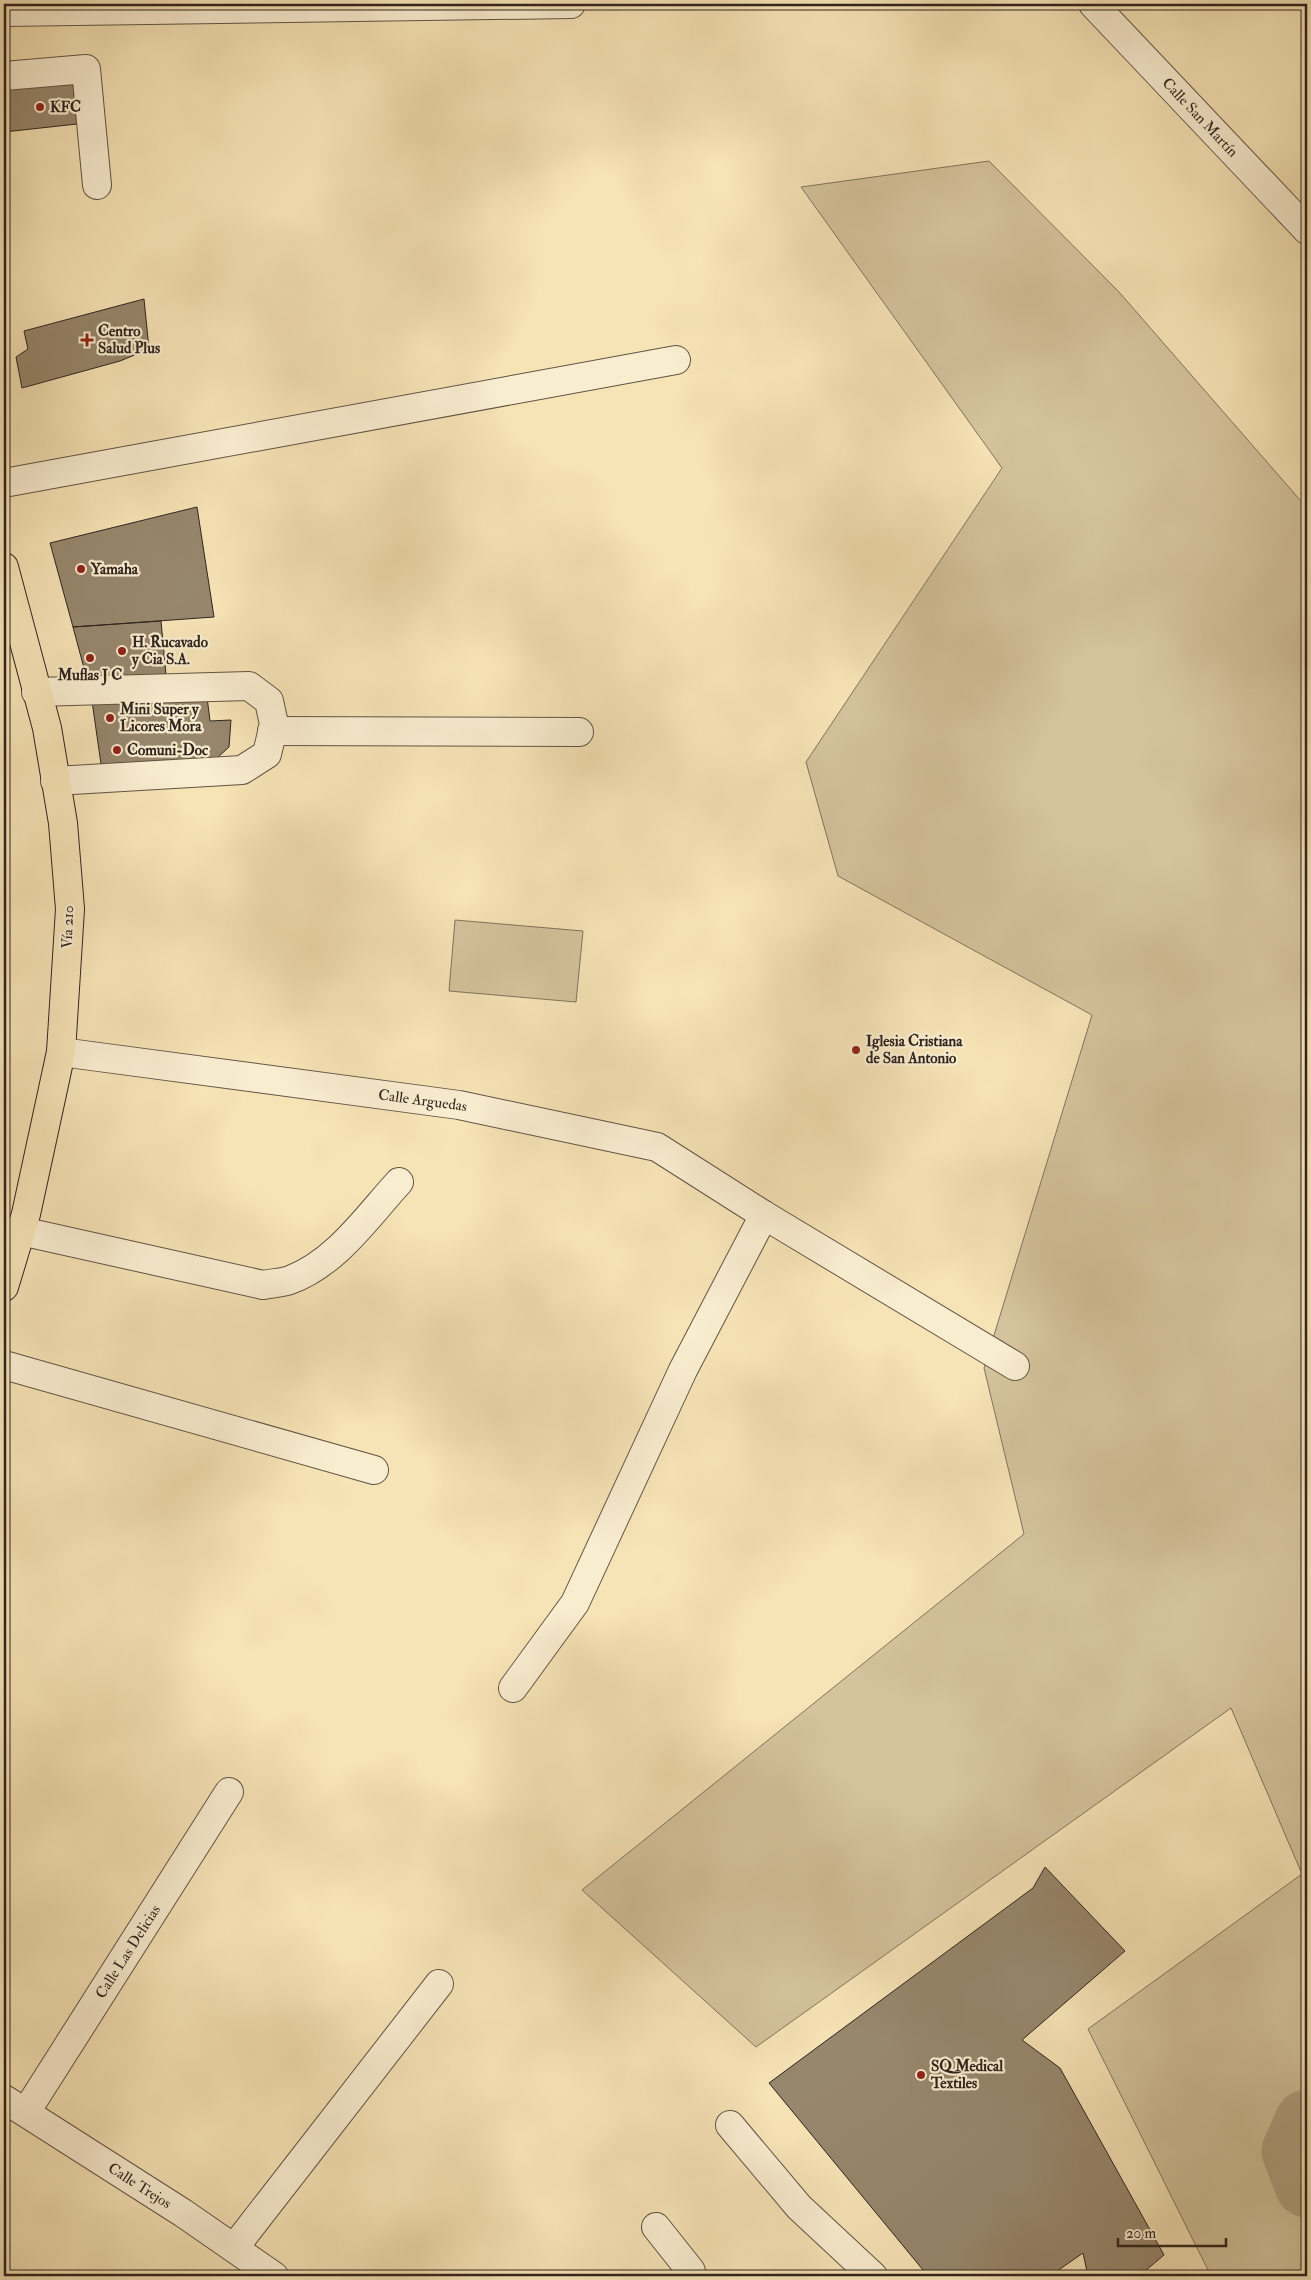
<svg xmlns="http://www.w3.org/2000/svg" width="1311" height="2280" viewBox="0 0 1311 2280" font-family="'IM FELL Double Pica',serif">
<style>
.green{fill:#d4c39c;stroke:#82745d}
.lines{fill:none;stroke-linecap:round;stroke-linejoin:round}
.river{stroke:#b3a282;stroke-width:65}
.building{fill:#97876d;stroke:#30241e}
.minor-casing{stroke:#625444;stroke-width:30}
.major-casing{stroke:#30241e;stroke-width:30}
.minor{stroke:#f9edd0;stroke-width:28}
.major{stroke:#f6e3b6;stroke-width:28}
.poi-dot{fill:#8f2418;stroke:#f9edd0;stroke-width:2}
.labels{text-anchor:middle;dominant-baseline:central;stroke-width:4.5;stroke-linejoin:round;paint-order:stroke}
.poi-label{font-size:15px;font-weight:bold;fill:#30241e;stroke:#f9edd0;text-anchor:start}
.street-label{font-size:15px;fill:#30241e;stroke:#f9edd0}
</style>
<rect width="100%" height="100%" fill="#f6e3b6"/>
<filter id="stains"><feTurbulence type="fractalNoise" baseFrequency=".004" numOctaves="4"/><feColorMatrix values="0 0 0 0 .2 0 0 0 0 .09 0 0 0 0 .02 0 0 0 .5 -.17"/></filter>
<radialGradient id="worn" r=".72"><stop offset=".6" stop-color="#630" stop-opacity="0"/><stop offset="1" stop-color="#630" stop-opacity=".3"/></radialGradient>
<path class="green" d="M989,161L1119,292L1307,508V2276H1211L1088,2029L1302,1874L1231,1708L756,2047L582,1890L1024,1534L984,1368L1092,1015L838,876L806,762L1002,468L801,187Z
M455,920L583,931L576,1002L449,991Z"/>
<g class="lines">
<path class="river" d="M1307,2122L1294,2151L1307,2185"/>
</g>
<path class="building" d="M73,82L77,124L4,132V89Z
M144,299L149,349L120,361L22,388L16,357L28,349L24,331Z
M197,507L214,617L73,627L50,543Z
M161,621L166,675L89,687L73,627Z
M206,689L210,721L231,720L229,747L216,759L101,764L92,701Z
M1045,1867L1125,1951L1022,2040L1060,2068L1164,2255L1139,2276H1088L1083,2253L1050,2276H928L769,2083L1033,1888Z"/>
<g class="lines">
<g class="minor-casing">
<g id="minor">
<path id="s1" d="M1093,4L1307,230"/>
<path d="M4,12L571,4"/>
<path d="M4,76L86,69L97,185"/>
<path d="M4,483L676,360"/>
<path d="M36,692L249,686L269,701L274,724L267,754L242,770L55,781"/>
<path d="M272,731L579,732"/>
<path id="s2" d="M61,1052L459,1105L657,1147L764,1215L1015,1366"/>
<path d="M21,1231L263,1285C272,1283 282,1283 290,1280C336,1263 367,1217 399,1182"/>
<path d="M4,1365L374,1470"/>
<path d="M513,1688L575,1603L683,1370L764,1215"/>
<path id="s3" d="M4,2099L183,2213L274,2276"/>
<path id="s4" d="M26,2112L229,1792"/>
<path d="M730,2125L799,2207L873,2276"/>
<path d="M656,2227L691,2271L685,2276"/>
<path d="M234,2248L439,1984"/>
</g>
</g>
<g class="major-casing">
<path id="major" d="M4,567L47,728L63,823L70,909L61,1052L26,1214L4,1287"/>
</g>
<use href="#minor" class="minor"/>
<use href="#major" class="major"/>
</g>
<g class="poi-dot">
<circle cx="40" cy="107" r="5"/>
<path d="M84.5 332.5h5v5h5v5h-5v5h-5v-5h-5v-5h5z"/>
<circle cx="81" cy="569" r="5"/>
<circle cx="122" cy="651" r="5"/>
<circle cx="90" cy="658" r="5"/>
<circle cx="110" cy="718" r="5"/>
<circle cx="117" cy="750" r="5"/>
<circle cx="856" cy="1050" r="5"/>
<circle cx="921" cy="2075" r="5"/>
</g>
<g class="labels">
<g class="poi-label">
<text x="50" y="107">KFC</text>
<text x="98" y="331">Centro<tspan x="98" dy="17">Salud Plus</tspan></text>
<text x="91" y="569">Yamaha</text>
<text x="132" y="642">H. Rucavado<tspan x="132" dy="17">y Cia S.A.</tspan></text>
<text x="90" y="675" text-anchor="middle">Muflas J C</text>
<text x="120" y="709">Mini Super y<tspan x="120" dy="17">Licores Mora</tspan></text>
<text x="127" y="750">Comuni-Doc</text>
<text x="866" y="1041">Iglesia Cristiana<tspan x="866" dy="17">de San Antonio</tspan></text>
<text x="931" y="2066">SQ Medical<tspan x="931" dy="17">Textiles</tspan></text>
</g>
<g class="street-label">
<text stroke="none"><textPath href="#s1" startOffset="156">Calle San Martín</textPath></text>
<text transform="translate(68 927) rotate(-88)">Vía 210</text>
<text stroke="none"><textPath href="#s2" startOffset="365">Calle Arguedas</textPath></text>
<text stroke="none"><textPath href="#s4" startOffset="190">Calle Las Delicias</textPath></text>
<text stroke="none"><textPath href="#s3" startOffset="161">Calle Trejos</textPath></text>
</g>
</g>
<rect width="1311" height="2280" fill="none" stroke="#f6e3b6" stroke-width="20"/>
<rect x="5" y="5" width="1301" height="2270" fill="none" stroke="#30241e" stroke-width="2.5"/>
<rect x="10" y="10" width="1291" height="2260" fill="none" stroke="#30241e"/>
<path d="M1118 2238v8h108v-8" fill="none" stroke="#30241e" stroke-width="2.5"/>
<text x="1126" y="2238" font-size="15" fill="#30241e" stroke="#f9edd0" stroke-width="4" paint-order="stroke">20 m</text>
<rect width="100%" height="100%" filter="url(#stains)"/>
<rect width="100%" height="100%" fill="url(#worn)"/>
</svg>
